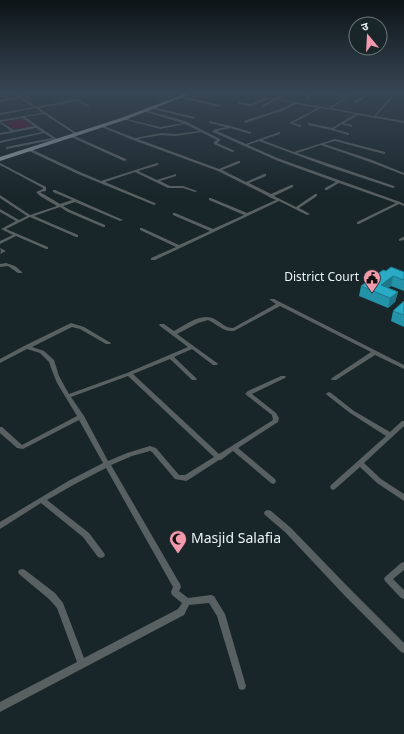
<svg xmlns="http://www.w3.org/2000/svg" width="404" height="734" viewBox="0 0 404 734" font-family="Georgia,'Noto Sans Devanagari',serif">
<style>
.green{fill:#581128}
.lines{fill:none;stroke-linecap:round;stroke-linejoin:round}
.street{fill:#596061;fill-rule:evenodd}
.primary{fill:#8f9ca0;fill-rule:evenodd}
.wall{fill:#2393a9}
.shaded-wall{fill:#1d788a}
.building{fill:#29abc5;stroke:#1d788a}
.labels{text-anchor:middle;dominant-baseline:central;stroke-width:4;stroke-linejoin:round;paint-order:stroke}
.poi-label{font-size:12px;fill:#ebf4f6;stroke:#182529;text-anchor:end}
.near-poi-label{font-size:14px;fill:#ebf4f6;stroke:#182529;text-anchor:start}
</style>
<rect width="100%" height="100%" fill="#182529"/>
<path class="green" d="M22,119L32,126L14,129L5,122Z"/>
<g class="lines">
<path class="street" d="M5,93H11L0,96V94Z
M13,93H16L37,107L77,99L90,106L88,107L77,101L39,108L78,134L76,135L44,114L25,117L57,139L7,149H6V147L52,138L44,133L0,143V141L42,132L36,128L0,135V133L11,131L0,123V120L42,113L36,108L0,115V113L34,107L20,98L0,102V100L18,97ZM22,118L34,126L14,130L1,122Z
M26,93H28L30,96L28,99L26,98L28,96Z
M238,93C250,93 261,98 273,98C279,98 282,93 288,93L278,99L328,108L347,97L331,93H336L349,96L354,93H357L331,108L374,116L394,93L395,95L376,116L404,121V123L358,115L344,123L352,125V127L342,124L334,129L349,133V135H348L331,130L308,125V123H309L332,128L355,114L321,108L293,123L301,125V127H300L289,123L318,108L296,104L282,111L245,123L244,121L280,109L294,103L276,100L264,107H262V105L273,100L267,99V100L251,106L239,104L238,102L251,104L265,98Z
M311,93L314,94L308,98H306V96L311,94Z
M368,93H371L357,103H355V101Z
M182,96L220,105V106L219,107L181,98Z
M153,107L195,117V118L194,119L152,109Z
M146,110L185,121L220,139V141L217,143L235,151L232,152L214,144V142L217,140L201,132L176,136L161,135L138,139L219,169L238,161H240V163L222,170L246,182L264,174H266V176L249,183L271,194L291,185H293V187L274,196L296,207L315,194H317V196L299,208L310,214L307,215L279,201L155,260H151V258L176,247L140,230V228H142L179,245L210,231L173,215V213H175L213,229L244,215L209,200V198H211L247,213L276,200L269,197L268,196L218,171L133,140L99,126L101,125L135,138L161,133L176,134L199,131L185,124L160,129L122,119L123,118L160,127L183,123L145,112Z
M209,121L231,126L251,132V133L250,134L230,128L217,131L246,144L279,132H280V134L262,140L294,152L335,139L385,152V154H384L335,141L324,144L372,160L404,173V175L370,162L321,145L297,153L394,186L395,187L393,188L326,166L259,141L248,145L280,159L400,202L404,204V206L399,204L359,224H357V222L396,203L339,183L327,190H325V188L336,182L278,161L213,132V130L226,127L209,123Z
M72,135L126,159L127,160L124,161L71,137V136Z
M29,149H31L80,172L101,181L157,163L159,164L158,165L138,171L157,180L176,174V176L160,181L170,186H183L197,191L195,192L183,188H168L135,172L105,182L155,203L156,204L154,205L78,174L29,151Z
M0,163L46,187V191L40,192L60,204L72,200L53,192V190H55L123,220L120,221L75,202L63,206L70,210L105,225V227H103L68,212L60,207L34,216L78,235V237H76L30,217L6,229L48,247V249H46L16,236L0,244V241L13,235L1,229L16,221L0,212V209L19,220L27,216L0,198V195L30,215L57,206L40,196L36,192L43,189V188L0,165Z
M403,237H404V240L399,241V239Z
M0,248L6,251L0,254L1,251Z
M6,263L15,266L22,272V273H18L8,266L0,267V264Z
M270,299H274L404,365V369L375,355L336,380H332L331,379L332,378L371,352L280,306L234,331C223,332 217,324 208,320L198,323L177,334L217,363L218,364L217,365H213L192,349L174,357L196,378L197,379L196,380H192L170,359L133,374L219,454L273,420L272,415L245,394L248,391L281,376H285L286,377L285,378L252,394L276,413L279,418L278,422L238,448L275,479L276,481L275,483L273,484L271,483L233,451L221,460H219L188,480L186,481L175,479L152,452L150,451L132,456L111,465L180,584L181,587L179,591L188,598L211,595L214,596L225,614L246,686L245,689L242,690L239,689L217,616L209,603L189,605L184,615L0,712V702L77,662L57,608L49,599L19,574L18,572L19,570L22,569L25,570L55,593L63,603L84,658L178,609L182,603L172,595L171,592L173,587L106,468L75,484L47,500L89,533L104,553L105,555L104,557L101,558L98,557L83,537L41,503L0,529V522L70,480L103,463L79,420L23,449L17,448L0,433V427H2L22,445L77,416L57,383L51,368L49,362L40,353L27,349L0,363V359L24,346L69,324L71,323L84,327L111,343L110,344H106L80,329L72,327L32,347L44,351L54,360L59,376L69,394L127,373L188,347L160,326L159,325L160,324H164L174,331C186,325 202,311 216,320C222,323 225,328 233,328L276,304L270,300ZM128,376L214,457L185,475H179L156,448L150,446L127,453L108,461L84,416L71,397Z
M329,392L331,393L354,411L390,432L402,421H404V426L364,463L381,479L404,494V501L377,483L360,467L335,489L333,490L331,489L330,487L331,485L386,436L350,413L327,395L326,394L327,393Z
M268,510L271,511L291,528L351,590L404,643V653L401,652L345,596L285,532L265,515L264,513L265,511Z
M404,562V570L393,579L404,590V599L401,598L385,581L384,579L385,577L401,563Z"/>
<path class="primary" d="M187,93H193L125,120L0,161V157L121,118Z"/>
</g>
<path class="wall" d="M386,271L404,272V291L391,286L388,288L398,292L395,302L388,308L359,296L361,286Z
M404,301V327L391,321L393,311Z"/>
<path class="shaded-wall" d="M393,276L391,286L381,294V285Z
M398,292L395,302L388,308L390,298Z"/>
<path class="building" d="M391,267L404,272V280L393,276L381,285L398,292L390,298L361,286L383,270L386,271Z
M404,301V315L393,311Z"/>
<linearGradient id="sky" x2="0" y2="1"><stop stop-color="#0d1417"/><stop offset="0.47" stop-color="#374654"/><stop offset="1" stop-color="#374654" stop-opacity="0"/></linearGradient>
<rect width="404" height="196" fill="url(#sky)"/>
<defs>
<g id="civic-pin" transform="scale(0.9)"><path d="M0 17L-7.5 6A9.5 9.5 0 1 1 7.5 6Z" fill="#f29aac" stroke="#182529"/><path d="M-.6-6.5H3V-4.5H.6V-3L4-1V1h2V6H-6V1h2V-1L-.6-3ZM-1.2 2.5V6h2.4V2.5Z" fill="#111"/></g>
<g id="mosque-pin" transform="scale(0.9)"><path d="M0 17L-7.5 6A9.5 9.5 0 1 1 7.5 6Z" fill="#f29aac" stroke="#182529"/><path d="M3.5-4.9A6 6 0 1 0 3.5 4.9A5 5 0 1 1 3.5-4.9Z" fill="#111"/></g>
</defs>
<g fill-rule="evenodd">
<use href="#civic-pin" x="372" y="278"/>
<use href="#mosque-pin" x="178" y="539"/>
</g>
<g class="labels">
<g class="poi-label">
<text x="359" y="278">District Court</text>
</g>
<g class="near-poi-label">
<text x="191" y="539">Masjid Salafia</text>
</g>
</g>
<g transform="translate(368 36) rotate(342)"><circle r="19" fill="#182529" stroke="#6c787b"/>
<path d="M0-3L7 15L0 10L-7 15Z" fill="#f29aac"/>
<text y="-6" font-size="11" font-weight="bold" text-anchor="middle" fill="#ebf4f6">उ</text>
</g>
</svg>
